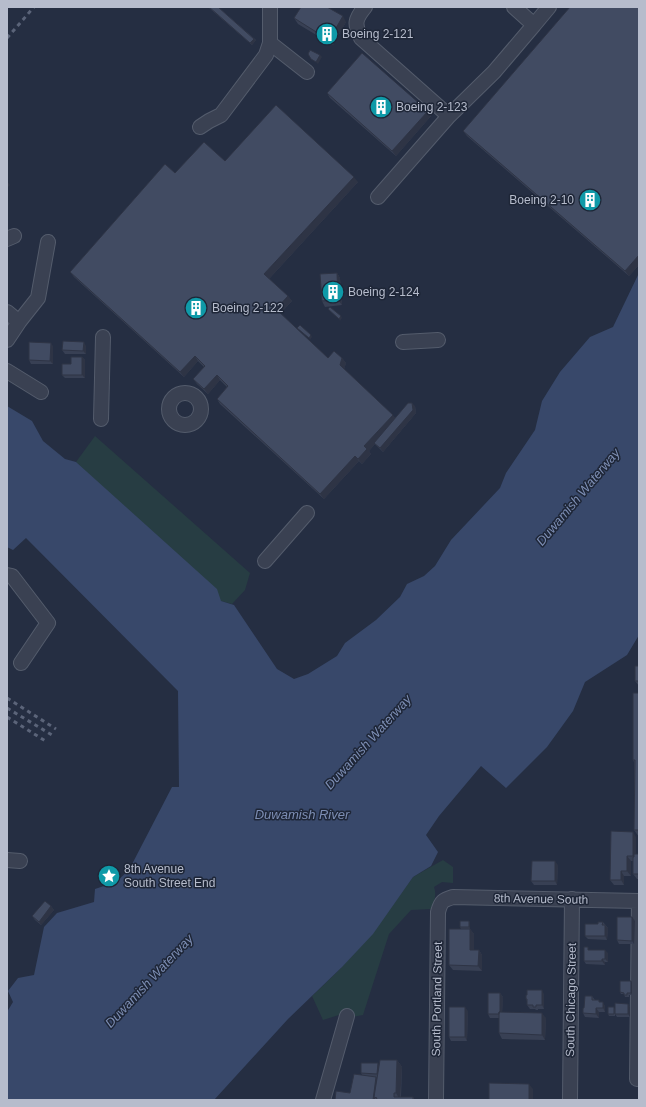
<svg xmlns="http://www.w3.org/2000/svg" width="646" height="1107" viewBox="0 0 646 1107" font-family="Helvetica,sans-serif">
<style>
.green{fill:#273d43}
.water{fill:#38486a}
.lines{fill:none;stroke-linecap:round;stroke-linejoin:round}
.minor-casing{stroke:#545c6c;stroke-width:16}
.minor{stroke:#3a4152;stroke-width:14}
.rail{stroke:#5b6479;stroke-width:3;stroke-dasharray:4 4;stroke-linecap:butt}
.wall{fill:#384054}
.shaded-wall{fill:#2e3445}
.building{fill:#414b62;stroke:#2e3445}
.labels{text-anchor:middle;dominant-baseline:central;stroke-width:3;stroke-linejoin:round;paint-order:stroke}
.poi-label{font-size:12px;fill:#b6bccc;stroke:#1e2637;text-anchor:start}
.street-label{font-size:12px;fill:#b6bccc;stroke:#1e2637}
.water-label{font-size:13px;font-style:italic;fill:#7d8eb4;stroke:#1e2637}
</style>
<rect width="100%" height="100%" fill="#252e42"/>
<path class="green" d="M95,436L250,573L245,590L232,604L221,601L76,462Z
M443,860L453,867V883L442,882L434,887C437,895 434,902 431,909L411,910L389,934L363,1015L352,1017L342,1014L323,1020L312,996L336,973L371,935L413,877Z"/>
<path class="water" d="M639,273V635L627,655L585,682L573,711L547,747L506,788L481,766L439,816L426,835L438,852L431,866L413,877L373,934L342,967L288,1019L214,1100H7V1012L13,1002L8,991L18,978L34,975L44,927L57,913L94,902L95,889L116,882L129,870L172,787H179L178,691L26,538L13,550L7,547V406L32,421L43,441L65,459L76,462L217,589L221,601L234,605L277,669L294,679L308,674L337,656L345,643L376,620L400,597L407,584L424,576L435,566L451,540L500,488L506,473L535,430L542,401L560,372L590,337L613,327Z"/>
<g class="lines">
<g class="minor-casing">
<path id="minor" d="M365,7C355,19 354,24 361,38L449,116
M534,25L549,7
M270,43L307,72
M200,127L209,121L221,115L266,55L270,43V7
M378,197L449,116L494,72L534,25L514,7
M7,239L14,236
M7,312L19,322L38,298L48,242
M7,340L19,322
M403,342L438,340
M7,371L41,392
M169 409a16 16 0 1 1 32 0a16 16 0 1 1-32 0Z
M101,419L103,337
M265,561L307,513
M7,575L12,576L48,623L21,663
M7,860L20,861
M637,1079L639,901
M323,1100L347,1016
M436,1100L438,912C441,901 443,900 453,897L639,901
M570,1100L572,899"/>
</g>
<use href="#minor" class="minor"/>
<path class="rail" d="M7,38L34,7
M7,698L56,729
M7,708L52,735
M7,717L47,742"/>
</g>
<path class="wall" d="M208,7H218L256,40L252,45Z
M639,7V265L629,276L467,136L463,131Z
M294,18L346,22L333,45L298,24Z
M327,93L428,111L431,116L396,156L330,98Z
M225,161L358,182L269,279L288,296L292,301L280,314L328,358H342L346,363L344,369L395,418L415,406L416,413L383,452L375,444L369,451L371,454L362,464L359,461L324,499L220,404L217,399L227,387L220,380L208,394L197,384L193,379L204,367L198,361L184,377L74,277L70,272Z
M337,273L340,278L342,305L325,307L322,301Z
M53,346V364H31L29,360Z
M86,346V354H65L62,350Z
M82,357L85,360V378H65L62,375L71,364Z
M639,666V686L635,681Z
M639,693V837L634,830V762L633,760Z
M636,837V854H639V879H637L633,874V861H631V876H624V885H614L610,880Z
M558,865L557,885H534L531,881Z
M51,906L54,910L41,925L35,920L32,916Z
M632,917L635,921L634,944H619L617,940Z
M469,921L470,923V929L474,934V950H479L482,955V971L453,970L449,965L461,929L460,927Z
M603,922L608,928L607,940L588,939L585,936L598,924Z
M589,950L608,953V962H605V965L586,964L584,961Z
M631,981L632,983V995H629V997H625L624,994H621L620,992Z
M500,993L503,997L502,1012L546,1018L545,1040L502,1039L499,1033V1018H490L488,1014Z
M544,994V1009H538V1010H536L535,1009H530L527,1005V1001L526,999Z
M592,996L595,1000L600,1002L605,1006V1012H599V1018L585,1017L583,1013L584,1008Z
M628,1004L630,1007V1017H617L615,1014V1016H609L608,1014L615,1008Z
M468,1011L467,1041H451L449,1037Z
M397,1060L402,1067L401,1097H413L415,1100H335L350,1093L362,1075L361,1073L379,1066Z"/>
<path class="shaded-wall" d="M343,16L346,22L333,45L329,40Z
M254,39L256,40L252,45L250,43Z
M320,55L322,57L318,64L316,62Z
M428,111L431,116L396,156L392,151Z
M354,177L358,182L268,280L264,274Z
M7,181L10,185L7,188Z
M639,255V265L629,276L625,271Z
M337,273L340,278L342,305L338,300Z
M288,296L292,301L279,315L276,309Z
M341,316L342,318L340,321L339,319Z
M311,335L312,337L310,340L309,338Z
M84,342L86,346V354L83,351Z
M51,343L53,346V364L50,361Z
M195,356L198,361L184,377L180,372Z
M82,357L85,360V378L82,375Z
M342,358L346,363L344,370L340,365Z
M217,375L220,380L208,394L204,389Z
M412,403L415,406L416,413L383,452L380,448Z
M393,415L397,420L374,443L375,444L369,451L371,454L362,464L358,459L364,446Z
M355,456L359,461L324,499L320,494Z
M633,832L636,837V861L633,856Z
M627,856L631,861V876L627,871Z
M555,861L558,865L557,885L555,881Z
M621,871L624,876V885L621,880Z
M51,906L54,910L41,925L39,922Z
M632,917L635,921L634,944L632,941Z
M469,921L470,923V929L469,927Z
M605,925L608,928L607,940L605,936Z
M470,929L474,934V955L470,950Z
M479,950L482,955V971L478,966Z
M605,950L608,953V962L605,959Z
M602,959L605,962V965L602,961Z
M631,981L632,983V995L631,993Z
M542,990L544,994V1009L542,1005Z
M500,993L503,997L502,1018L500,1014Z
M603,1002L605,1006V1012L603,1008Z
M628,1004L630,1007V1017L628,1014Z
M465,1007L468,1011L467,1041L465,1037Z
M596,1008L599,1012V1018L596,1014Z
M542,1013L546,1018L545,1040L542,1035Z
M397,1060L402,1067L400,1100L396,1093Z
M378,1063L380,1067V1077L377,1074Z
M376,1077L381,1084L377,1098L374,1097L376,1100H373Z
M529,1084L533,1089V1100H529Z"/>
<path class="building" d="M209,7H218L254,39L250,43Z
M301,7H327L343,16L329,40L294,18Z
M570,7H639V255L625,271L463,131Z
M310,50L320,55L316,62L311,59L308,54Z
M362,53L428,111L392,151L327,93Z
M276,105L354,177L264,274L288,296L276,309L328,358L334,351L342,358L340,365L393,415L364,446L367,449L358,459L355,456L320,494L217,399L228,386L217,375L204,389L193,379L205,366L195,356L180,372L70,272L165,164L175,173L204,142L225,161Z
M337,273L338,300L322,301L320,274Z
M330,307L341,316L339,319L328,309Z
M300,325L311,335L309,338L297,328Z
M63,341L84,342L83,351L62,350Z
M29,342L51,343L50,361L29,360Z
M71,357H82V375H62V364H71Z
M408,403H412L413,410L380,448L374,443Z
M635,666H639V681H635Z
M633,693H639V830H634L635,760H633Z
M611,831L633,832V856H627V871H621V880H610Z
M634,854H639V874H633V857H634Z
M532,861H555V881H531Z
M45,901L51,906L39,922L32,916Z
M617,917H632V941L617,940Z
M460,921H469V927H460Z
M598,922H603L602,925H605V936H585V924H598Z
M449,929H470V950H479L478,966L449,965Z
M584,947H588V950H605V959H602V961H584Z
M620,981H631V993H627V995H624V993L620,992Z
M527,990H542V1005H536V1007H533V1005H527V999H526V995H527Z
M488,993H500V1012H499V1014H488Z
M585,996H592V1000H599V1002H603V1008H596V1014L583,1013V1008H584Z
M615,1003L628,1004V1014H615Z
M449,1007H465V1037H449Z
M608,1007H614V1014H608Z
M499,1012L542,1013V1035L499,1033Z
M380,1060H397L396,1093H394V1097H413V1100H376L377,1098L374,1097Z
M361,1063H378L377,1074L361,1073Z
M354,1074L376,1077L373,1100H335L336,1091L350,1093Z
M489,1083L529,1084V1100H489Z"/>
<defs>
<g id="building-disc" transform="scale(1.15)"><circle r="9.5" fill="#0f9aa8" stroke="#1e2637"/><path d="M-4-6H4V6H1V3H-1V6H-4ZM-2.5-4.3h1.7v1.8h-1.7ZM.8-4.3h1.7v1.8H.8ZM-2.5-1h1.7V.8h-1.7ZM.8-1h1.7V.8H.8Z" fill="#fff"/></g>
<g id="sight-disc" transform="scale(1.15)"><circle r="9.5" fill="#0f9aa8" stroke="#1e2637"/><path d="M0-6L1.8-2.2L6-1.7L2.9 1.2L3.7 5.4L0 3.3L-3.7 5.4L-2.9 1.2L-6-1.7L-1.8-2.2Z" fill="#fff"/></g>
</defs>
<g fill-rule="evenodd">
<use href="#building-disc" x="327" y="34"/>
<use href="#building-disc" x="381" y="107"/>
<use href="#building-disc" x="590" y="200"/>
<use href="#building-disc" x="333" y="292"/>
<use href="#building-disc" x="196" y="308"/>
<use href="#sight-disc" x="109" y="876"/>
</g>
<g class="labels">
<g class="poi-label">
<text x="342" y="34">Boeing 2-121</text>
<text x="396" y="107">Boeing 2-123</text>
<text x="574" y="200" text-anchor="end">Boeing 2-10</text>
<text x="348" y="292">Boeing 2-124</text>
<text x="212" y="308">Boeing 2-122</text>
<text x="124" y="869">8th Avenue<tspan x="124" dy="14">South Street End</tspan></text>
</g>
<g class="street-label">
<text transform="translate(541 899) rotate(1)">8th Avenue South</text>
<text transform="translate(437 999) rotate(-89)">South Portland Street</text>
<text transform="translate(571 1000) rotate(-89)">South Chicago Street</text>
</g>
<g class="water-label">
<text transform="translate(578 497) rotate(-50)">Duwamish Waterway</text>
<text transform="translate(368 742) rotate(-48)">Duwamish Waterway</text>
<text x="302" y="814">Duwamish River</text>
<text transform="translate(149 981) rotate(-47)">Duwamish Waterway</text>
</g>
</g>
<rect width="646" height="1107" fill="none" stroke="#b6bccc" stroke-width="16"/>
</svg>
